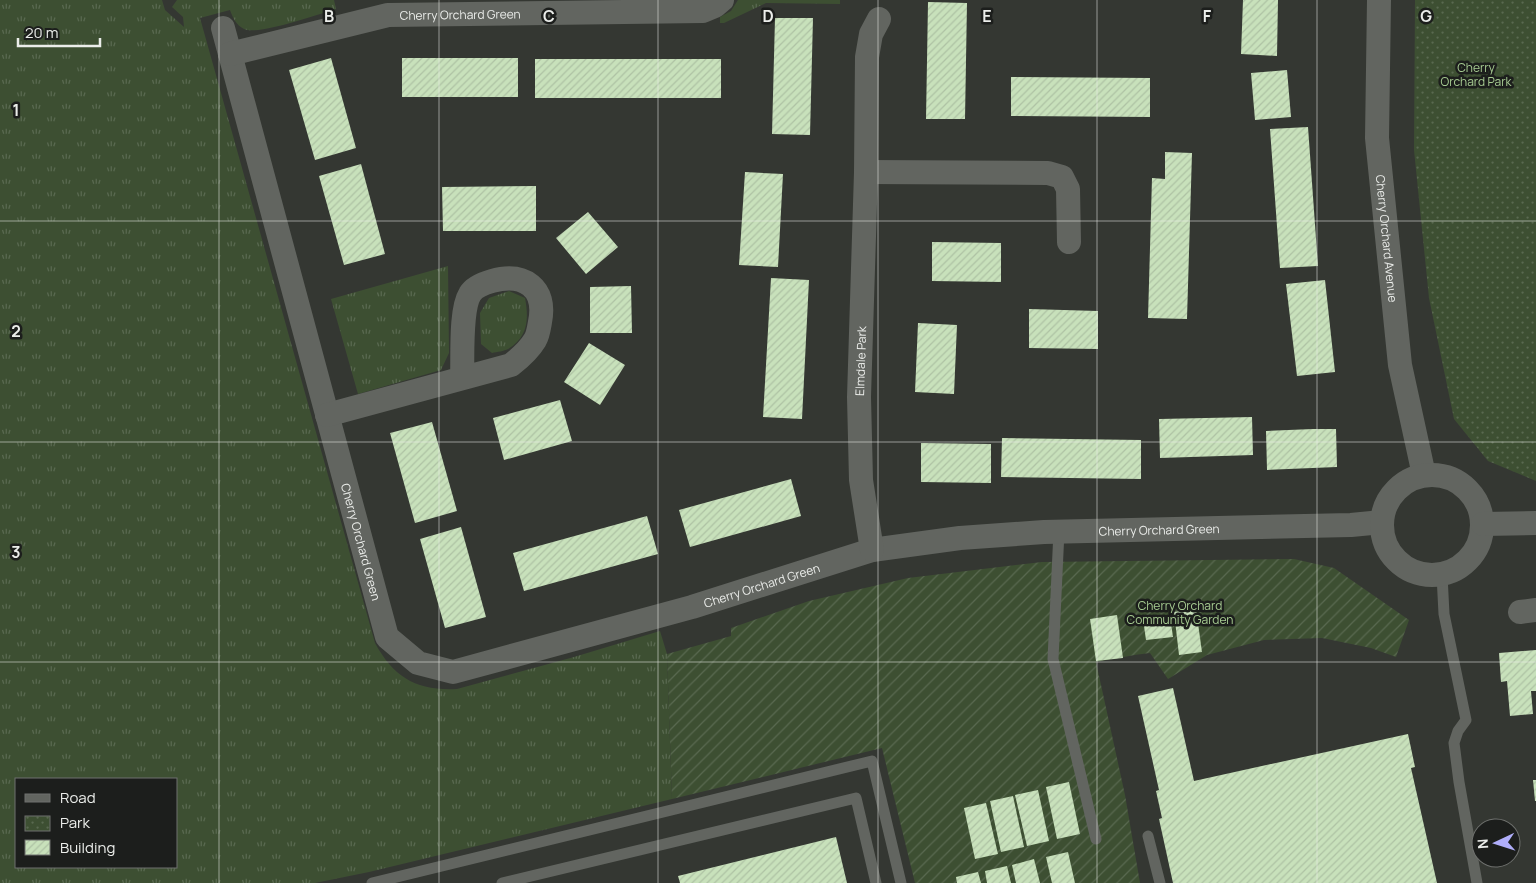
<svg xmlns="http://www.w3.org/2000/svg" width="1536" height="883" viewBox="0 0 1536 883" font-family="Manrope,sans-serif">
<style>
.grass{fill:url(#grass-tufts);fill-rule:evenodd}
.park{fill:url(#park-dots)}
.garden{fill:url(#garden-furrows)}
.building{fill:url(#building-hatch)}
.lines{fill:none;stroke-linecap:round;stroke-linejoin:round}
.service{stroke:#626560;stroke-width:11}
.minor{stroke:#626560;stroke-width:24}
.grid{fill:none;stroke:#ebedea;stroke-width:1;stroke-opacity:0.55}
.labels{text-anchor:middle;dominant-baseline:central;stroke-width:5;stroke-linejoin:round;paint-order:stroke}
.street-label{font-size:12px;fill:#ebedea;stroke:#1c1e1c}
.park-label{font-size:12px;fill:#a7cc92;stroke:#1c1e1c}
.grid-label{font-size:16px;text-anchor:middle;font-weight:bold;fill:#ebedea;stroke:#1c1e1c;stroke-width:5;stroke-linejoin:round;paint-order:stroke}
</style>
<defs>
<pattern id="grass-tufts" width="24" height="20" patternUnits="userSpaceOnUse" patternTransform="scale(1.25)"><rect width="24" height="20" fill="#3d4f32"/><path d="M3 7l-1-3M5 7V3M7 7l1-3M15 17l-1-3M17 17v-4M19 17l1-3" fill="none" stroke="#596950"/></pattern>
<pattern id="park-dots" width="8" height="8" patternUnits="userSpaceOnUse" patternTransform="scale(1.25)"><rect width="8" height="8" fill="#3d4f32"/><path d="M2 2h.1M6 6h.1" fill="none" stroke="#596950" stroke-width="1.8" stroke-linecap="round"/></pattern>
<pattern id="garden-furrows" width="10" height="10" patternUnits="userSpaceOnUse" patternTransform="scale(1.25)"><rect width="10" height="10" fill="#3d4f32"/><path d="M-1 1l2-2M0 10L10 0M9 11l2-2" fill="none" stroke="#596950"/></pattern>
<pattern id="building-hatch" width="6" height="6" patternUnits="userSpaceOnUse" patternTransform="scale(1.25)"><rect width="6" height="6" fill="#c8e1bb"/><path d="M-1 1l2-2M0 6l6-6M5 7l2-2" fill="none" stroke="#aec2a4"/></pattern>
</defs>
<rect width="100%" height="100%" fill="#343732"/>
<path class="grass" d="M0,0H162L165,10L184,27L183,17L172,7L177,0H334L336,9C319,14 257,36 244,29C236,25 233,18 230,10L200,18L375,643C394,678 417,691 457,689L574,657L660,631L667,654L672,799L369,872L315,883H0ZM16,779H176V867H16Z
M738,0H840V4L766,3L724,23H720V17L731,11Z
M448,266L449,353L441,370L358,394L331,299Z
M509,291L525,298C529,319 528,337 508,349C504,351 497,352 492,353L481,344L480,313L489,298Z"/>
<path class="park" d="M1415,0H1536V481L1488,461L1454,419L1429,298L1414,150Z"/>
<path class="garden" d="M1294,559L1334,568L1409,620L1396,657L1371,648L1322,638L1264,640L1207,655L1168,679L1150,653C1131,655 1114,659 1096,662L1125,795L1140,883H915L882,748L672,799L667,654L731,636V628L809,601L908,578L1042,562Z"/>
<path class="building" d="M1243,0H1278L1277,56L1241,54Z
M928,2L967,3L965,119H926Z
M775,18H813L810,135L772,134Z
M331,58L356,148L315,160L289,70Z
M402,58H518V97H402Z
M535,59H721V98H535Z
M1287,70L1291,117L1255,120L1251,73Z
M1011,77L1150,78V117L1011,116Z
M1308,127L1318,266L1280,268L1270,129Z
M1165,152L1192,153L1187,319L1148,318L1152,178L1165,179Z
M361,164L385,254L344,265L319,176Z
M745,172L783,174L778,267L739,265Z
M536,186V231H443L442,187Z
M588,212L618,247L586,274L556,238Z
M932,242L1001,243V282L932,281Z
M771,278L809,280L802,419L763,417Z
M1325,280L1335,372L1297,376L1286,284Z
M631,286L632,333H590V287Z
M1029,309L1098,311V349L1029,348Z
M918,323L957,325L954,394L915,392Z
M589,343L625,365L600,405L564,382Z
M560,400L572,441L504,460L493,418Z
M1252,417L1253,455L1160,458L1159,419Z
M432,422L457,511L415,523L390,433Z
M1313,429H1336L1337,467L1267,470L1266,431Z
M1002,438L1141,440V479L1001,477Z
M921,443L991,444V483L921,482Z
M791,479L801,516L690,547L679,510Z
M647,516L658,554L524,591L513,553Z
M461,527L486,617L445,628L420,539Z
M1196,609L1202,652L1179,655L1174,612Z
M1117,615L1123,658L1096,661L1090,619Z
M1170,616L1173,637L1146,640L1143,619Z
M1536,650V691H1531L1533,714L1510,716L1507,681L1501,682L1499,653Z
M1173,688L1194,781L1408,734L1415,767L1411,768L1437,883H1173L1159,819L1162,818L1156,791L1159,790L1138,696Z
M1533,780H1536V801H1535Z
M1069,782L1080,834L1057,839L1046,787Z
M1038,790L1049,841L1027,846L1015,795Z
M1013,796L1024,847L1001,852L990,801Z
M986,803L998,854L975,859L964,808Z
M836,837L847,883H680L678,876Z
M1068,852L1075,883H1052L1046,857Z
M1034,859L1040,883H1016L1012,865Z
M1007,866L1011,883H987L985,871Z
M978,872L981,883H957L956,877Z"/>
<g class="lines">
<path class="service" d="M1059,531L1053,659L1096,839
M1442,575L1444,614L1466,720L1458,731L1454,743L1459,782L1477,883
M1148,836L1160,883
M372,883L872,761L901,883
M502,883L856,798L876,883"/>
<g class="minor">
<path id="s1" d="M1379,0L1377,138L1400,365L1424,475"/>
<path id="s2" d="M223,28L387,637L418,663L453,672L692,607L872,550L960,538L1044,532L1351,525L1382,522"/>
<path id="s3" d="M230,54L388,15L703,11L715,6L722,0"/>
<path d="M866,172L1048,173L1062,177L1068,189L1069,242"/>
<path d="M327,415L511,365C520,358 529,350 535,340C538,335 539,328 540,322C547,288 524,272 492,281C485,283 474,287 470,294C460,310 463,357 462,378"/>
<circle cx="1432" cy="525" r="50"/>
<path d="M1483,524L1536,523"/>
<path id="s4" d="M872,550L861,480L859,397L866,172L867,57L871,34L879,19"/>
<path d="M1520,612L1536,610"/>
</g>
</g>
<path class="grid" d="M219,0V883M439,0V883M658,0V883M878,0V883M1097,0V883M1317,0V883M0,221H1536M0,442H1536M0,662H1536"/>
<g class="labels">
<g class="street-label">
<text stroke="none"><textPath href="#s3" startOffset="235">Cherry Orchard Green</textPath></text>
<text stroke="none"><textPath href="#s1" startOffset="239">Cherry Orchard Avenue</textPath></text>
<text stroke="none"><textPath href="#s4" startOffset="190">Elmdale Park</textPath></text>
<text stroke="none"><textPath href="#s2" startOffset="1432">Cherry Orchard Green</textPath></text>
<text stroke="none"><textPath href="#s2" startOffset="532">Cherry Orchard Green</textPath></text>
<text stroke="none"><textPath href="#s2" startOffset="1028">Cherry Orchard Green</textPath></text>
</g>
<g class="park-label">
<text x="1476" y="67">Cherry<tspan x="1476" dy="14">Orchard Park</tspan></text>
<text x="1180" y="605">Cherry Orchard<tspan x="1180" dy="14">Community Garden</tspan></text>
</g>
</g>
<g class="grid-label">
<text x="329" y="22">B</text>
<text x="549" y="22">C</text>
<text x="768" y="22">D</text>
<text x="987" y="22">E</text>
<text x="1207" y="22">F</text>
<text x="1426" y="22">G</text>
<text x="16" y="116">1</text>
<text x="16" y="337">2</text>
<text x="16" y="558">3</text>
</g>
<rect x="15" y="778" width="162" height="90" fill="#1c1e1c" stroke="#6f716e"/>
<rect x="25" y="794" width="25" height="8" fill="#626560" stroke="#6f716e"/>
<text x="60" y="803" font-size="15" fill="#ebedea">Road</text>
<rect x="25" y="816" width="25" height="15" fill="url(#park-dots)" stroke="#6f716e"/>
<text x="60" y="828" font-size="15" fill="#ebedea">Park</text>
<rect x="25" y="840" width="25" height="15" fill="url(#building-hatch)" stroke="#6f716e"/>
<text x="60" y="853" font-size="15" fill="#ebedea">Building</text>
<g transform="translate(1496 843) rotate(266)"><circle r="24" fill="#1c1e1c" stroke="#6f716e"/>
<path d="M0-4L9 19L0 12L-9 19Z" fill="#b0aefa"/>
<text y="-8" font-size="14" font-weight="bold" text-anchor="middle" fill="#ebedea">N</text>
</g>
<path d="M18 38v8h82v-8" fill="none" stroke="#ebedea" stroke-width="2.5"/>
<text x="25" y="38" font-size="15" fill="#ebedea" stroke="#1c1e1c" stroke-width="4" paint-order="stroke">20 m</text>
</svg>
